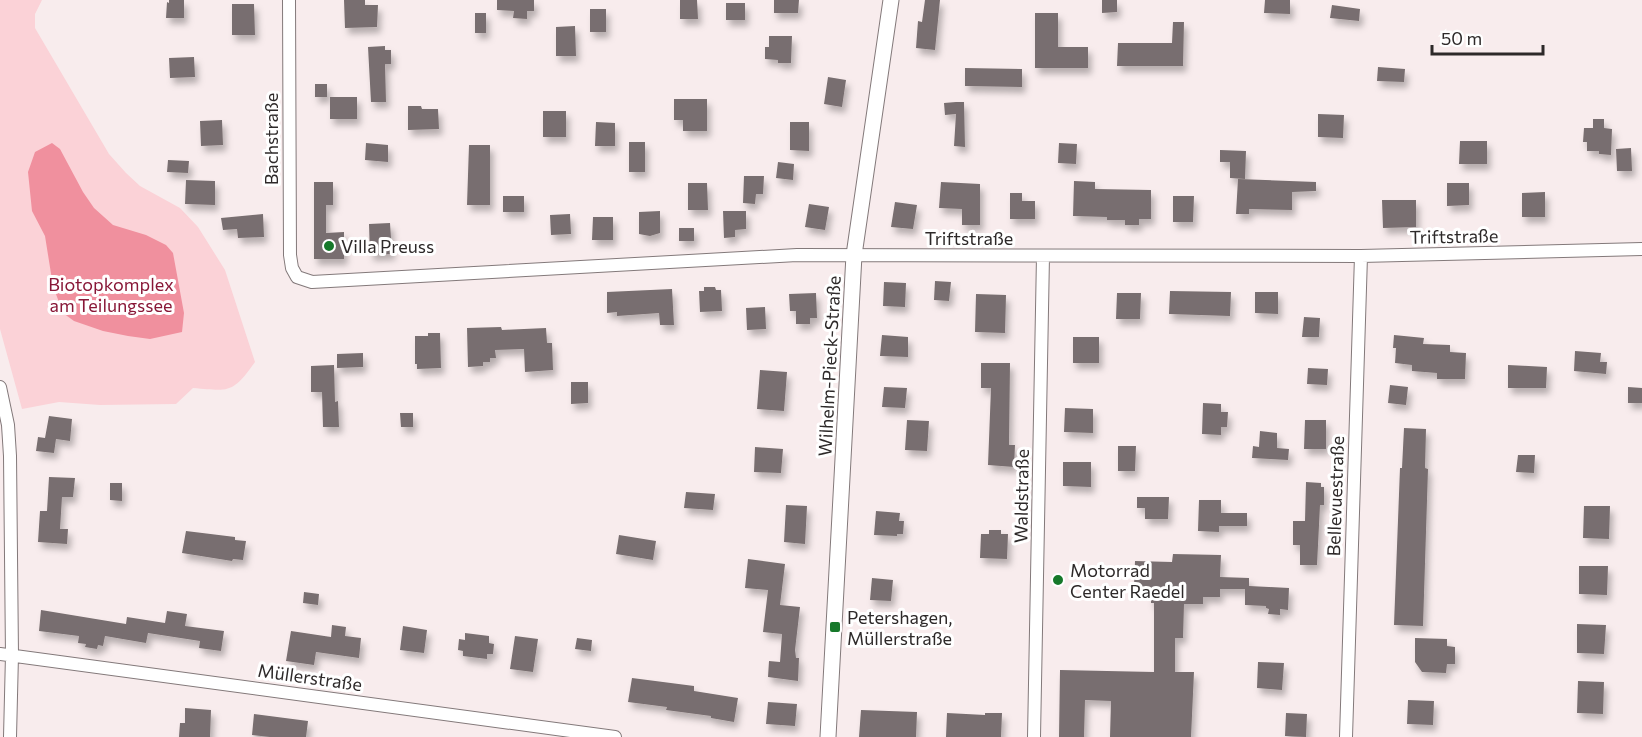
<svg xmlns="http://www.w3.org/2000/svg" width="1642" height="737" viewBox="0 0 1642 737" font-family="Commissioner,sans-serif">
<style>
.green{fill:#fbd2d7}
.water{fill:#f0909e}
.building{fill:#786e6f;filter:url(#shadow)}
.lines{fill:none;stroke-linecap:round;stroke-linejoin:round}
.minor-casing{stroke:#83797a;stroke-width:14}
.tertiary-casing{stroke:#83797a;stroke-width:17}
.minor{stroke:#fff;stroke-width:12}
.tertiary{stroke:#fff;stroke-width:15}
.poi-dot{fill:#16782a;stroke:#fff;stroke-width:2}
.labels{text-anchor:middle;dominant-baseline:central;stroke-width:6;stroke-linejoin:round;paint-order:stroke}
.street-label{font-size:18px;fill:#2d2929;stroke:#fff}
.poi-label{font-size:18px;fill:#2d2929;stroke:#fff;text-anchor:start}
.park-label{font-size:18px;fill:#881737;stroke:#fff}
</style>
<defs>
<filter id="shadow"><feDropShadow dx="3.5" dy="6" stdDeviation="3" flood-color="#0004"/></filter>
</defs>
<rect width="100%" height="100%" fill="#f8eced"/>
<path class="green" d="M0,0H42L35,14V28L109,154L126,173L140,186L180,208L198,227L225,270L255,362C232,394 230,391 193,388L176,404L100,405L59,402L22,409L0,329Z"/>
<path class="water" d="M52,143L60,149L83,192L94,208L113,225L146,235L166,245L173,253L184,313L182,332L150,339L128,336L103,331L74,321L63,313L53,286L45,236L32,211L28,172L35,152Z"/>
<path class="building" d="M169,0H184V18H166L167,2L169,3Z
M344,0H365V5H378L377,27L345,28Z
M497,0H534V11H527V19L513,18L514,11L497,10Z
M680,0H697L698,19H680Z
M774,0H799L798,13H774Z
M925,0H940L935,50L916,48L918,21L922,22Z
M1102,0H1117V12L1102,13Z
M1265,0H1290V14L1264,13Z
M726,3H745V20H726Z
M232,4H254L255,35H232Z
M1332,5L1360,9L1359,21L1330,18Z
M590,9H606V32H590Z
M475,13H486V33H475Z
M1035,13H1058V47H1088V68H1035Z
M1173,22H1184L1183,66H1117L1118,43H1172Z
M575,26L576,56H556V27Z
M769,36H792L791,63H778V60L765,59V47H769Z
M385,46V50H391V64H385L386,102H371L368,47Z
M194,57L195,77L170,78L169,58Z
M1378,67L1405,69L1404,82L1377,81Z
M965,68L1022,69V87L965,86Z
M828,77L846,80L842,107L824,104Z
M315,84H327V97H315Z
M330,97H357V119H330Z
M674,99H707V131H683V120H674Z
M956,102H964L965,147L954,146L956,114L945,115L944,103Z
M408,106H421L422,109H438L439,129L408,130Z
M543,111H566V137H543Z
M1318,114L1344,115L1343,138L1318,137Z
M1593,119H1604V128L1612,129L1611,155L1599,154V151H1587V142H1583L1584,128H1593Z
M222,120L223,145L201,146L200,121Z
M596,122L615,123V146H595Z
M790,122H809V151L790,150Z
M1460,141H1487V164H1459Z
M629,142H645V172H629Z
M366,143L388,145V162L365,160Z
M1059,143L1077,144L1076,164L1058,163Z
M469,145H490V205H467Z
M1631,148L1632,171H1617L1616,149Z
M1220,150L1246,151L1245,179L1230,178V162H1220Z
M168,160L189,161L188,173L167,172Z
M778,162L794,164L793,180L776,178Z
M744,176H764L763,194H756L755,204L743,203Z
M1238,179L1316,182V191L1292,192V210L1249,209V214H1236Z
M186,180L215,181V205L185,204Z
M1074,181L1095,182V189L1151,190V219H1139V225H1125V220H1107V217L1073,216Z
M314,182H333V205H326V233L344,232V259H314Z
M941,182L980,184V225H962V209L939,208Z
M688,183H707L708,210H688Z
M1447,183H1469V205L1447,206Z
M1545,192V217H1522V193Z
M1010,193H1022V201H1035V219H1010Z
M503,196H524V212H503Z
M1173,196H1194L1193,222H1173Z
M1382,200H1416V227L1383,228Z
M895,202L917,205L913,229L891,227Z
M809,204L829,207L825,230L805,227Z
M660,211V233L650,236L639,234V212Z
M723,211H746V229L735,230V237L724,238Z
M263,214L264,237L238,238L237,229L223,230L221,218Z
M570,214L571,234L551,235L550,215Z
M593,217H613V240H592Z
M390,223L392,254L370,255L369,224Z
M679,228H694V241H679Z
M935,281L951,282L949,301L934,300Z
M884,282L906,283L905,307L883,306Z
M704,287H715L716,290H721L722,311L700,312L699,291H704Z
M672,289L674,325H660L659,313L617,316V312L607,313V292Z
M1170,291L1231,292L1230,316L1169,314Z
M1255,292H1278V314L1255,313Z
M816,293L817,318H810V324H796V311H790L789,294Z
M1117,293H1141L1140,319H1116Z
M976,294L1006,295L1005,333L975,332Z
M765,307L766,329L747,330L746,308Z
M1304,317L1320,318L1319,337H1302Z
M501,327L502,330L546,328L547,343H552L553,370L525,372L524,349L495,350L496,358H490V362H483V366L468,367L467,328Z
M428,333H440L441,368L417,369V364H415V336H428Z
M882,335L908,337V357L880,356Z
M1394,335L1424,338L1423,344L1450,345V352L1466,353L1465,379H1437V373L1412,371V365L1395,363L1396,348H1393Z
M1073,337H1099V363H1073Z
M1575,351L1601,353L1600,362H1607L1606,374L1574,371Z
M363,353V367L337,368V354Z
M981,363H1010L1009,445H1015L1014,467L988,465L991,388H981Z
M334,365L335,402L338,401L339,427H323L322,392H311V366Z
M1508,365L1547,367L1546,388H1508Z
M1308,368L1328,369L1327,385L1307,384Z
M760,370L787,372L784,411L757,409Z
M571,382H588V403L571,404Z
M1390,385L1408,387L1406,405L1388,403Z
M884,387L907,388L905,408L882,407Z
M1628,387L1642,388V403H1628Z
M1203,403L1221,404V412H1228L1227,427H1221V435L1202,434Z
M1065,408L1093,409V433L1064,432Z
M400,413H413V427H401Z
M49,416L72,419L70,441L56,439L54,453L36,451L38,437L45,438Z
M907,420L929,421L927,451L905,450Z
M1305,420H1326V449H1304Z
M1404,428L1426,429L1425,468L1428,469L1423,626L1394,625L1400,468H1402Z
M1260,431L1277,433V448L1289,449L1288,460L1252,458L1253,446L1259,447Z
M1118,446H1136L1135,471H1118Z
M755,447L783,449L781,473L754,472Z
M1518,455H1535L1534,473L1516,472Z
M1063,462H1091V487L1063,486Z
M49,477L75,478L73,497H62L60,529H68L67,544L38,542L40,511H47Z
M1306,482L1321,483V487H1324V505H1320L1317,565H1300V545H1293V521H1305Z
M110,483H122V501L110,500Z
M686,492L715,494L713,510L684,508Z
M1137,497H1169L1168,519H1145V508H1137Z
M1199,500H1221V513H1247V526H1219V532L1198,531Z
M786,505L807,506L805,544L784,542Z
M1584,506H1610L1609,539L1583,538Z
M876,511L900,513L899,521H904L903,534H897V536L874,535Z
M989,530H1001V534H1008L1007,559L980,558L981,534H989Z
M186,531L235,537V540L246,541L243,560L233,559L232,561L182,553Z
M619,535L656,541L653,560L616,554Z
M1173,554L1221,555L1220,577L1249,578V586L1289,588L1288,610L1280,609V615L1268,614L1269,609L1266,608V606L1245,605V589H1220V597H1203V604H1184L1183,638H1175V672H1194L1191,737H1110L1111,701L1085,700L1084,737H1059L1060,670L1154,672V603H1151V587H1134L1135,561L1172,562Z
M748,559L785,564L780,605L800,607L795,650L796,658H799L798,681L768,677L769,661L780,662L782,634L763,632L768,590L745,588Z
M1579,566H1608L1607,595L1579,594Z
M872,578L893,580L891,601L870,600Z
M304,592L319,594L318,605L303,603Z
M41,610L126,624L127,617L165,623L167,611L187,614L185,626L224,631L221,651L199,648L200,641L148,633L146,643L105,636L103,646L98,645L97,649L85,647L86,644L78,643L79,636L39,631Z
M1577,624L1606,625L1604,654L1577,653Z
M332,625L346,627L345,636L361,638L359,658L316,652L314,665L286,661L291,631L331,637Z
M403,626L427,630L424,653L400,650Z
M465,633L489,636V643L494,644L493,654H487V659L463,656V651L458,650L459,639L465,640Z
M515,636L538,639L533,672L510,669Z
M577,638L592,640L591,651L575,649Z
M1415,638L1447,639V646L1455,647V664H1447L1446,673L1422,672L1415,662Z
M1258,662L1284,663L1282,690L1257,688Z
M632,678L694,686V691L738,698L734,722L711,718V716L666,710L667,707L628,702Z
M1578,681L1604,682L1603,714L1577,713Z
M1408,700L1434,701L1433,725L1407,724Z
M768,702L797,704L795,726L766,724Z
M185,708L211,710L210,737H179L180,723H185Z
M861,710L917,712L916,737H859Z
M947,713L985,715V713H1002L1001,737H946Z
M1286,713L1307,714L1306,737L1285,736Z
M254,714L308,721L306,737H270L252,735Z"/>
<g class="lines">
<g class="minor-casing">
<path id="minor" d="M289,0L290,255L292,268L297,277L312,282L797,255L1361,256L1642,249
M0,387L8,425L10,456L12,655L10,737
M0,654L615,737
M1034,737L1043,256
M1346,737L1361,256"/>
</g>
<g class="tertiary-casing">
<path id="tertiary" d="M828,737L854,255L891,0"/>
</g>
<use href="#minor" class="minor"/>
<use href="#tertiary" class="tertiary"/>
</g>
<g class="poi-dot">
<circle cx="329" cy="246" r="6"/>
<circle cx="1058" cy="580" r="6"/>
<rect x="829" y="621" width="12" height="12" rx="3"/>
</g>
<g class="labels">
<g class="street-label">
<text transform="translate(271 139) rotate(-90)">Bachstraße</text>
<text transform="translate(1454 236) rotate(-1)">Triftstraße</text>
<text x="969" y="238">Triftstraße</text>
<text transform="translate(829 366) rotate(-87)">Wilhelm-Pieck-Straße</text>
<text transform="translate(1021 496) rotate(-89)">Waldstraße</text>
<text transform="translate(1335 496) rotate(-88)">Bellevuestraße</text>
<text transform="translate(310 677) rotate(8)">Müllerstraße</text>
</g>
<g class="poi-label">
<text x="341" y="246">Villa Preuss</text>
<text x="1070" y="570">Motorrad<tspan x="1070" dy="21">Center Raedel</tspan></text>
<text x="847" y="617">Petershagen,<tspan x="847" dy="21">Müllerstraße</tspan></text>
</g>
<g class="park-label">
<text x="111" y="284">Biotopkomplex<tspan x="111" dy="21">am Teilungssee</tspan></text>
</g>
</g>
<path d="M1432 45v9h111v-9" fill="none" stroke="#2d2929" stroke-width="3"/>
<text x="1441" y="45" font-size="18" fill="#2d2929" stroke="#ffffff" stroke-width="4.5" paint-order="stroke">50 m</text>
</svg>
